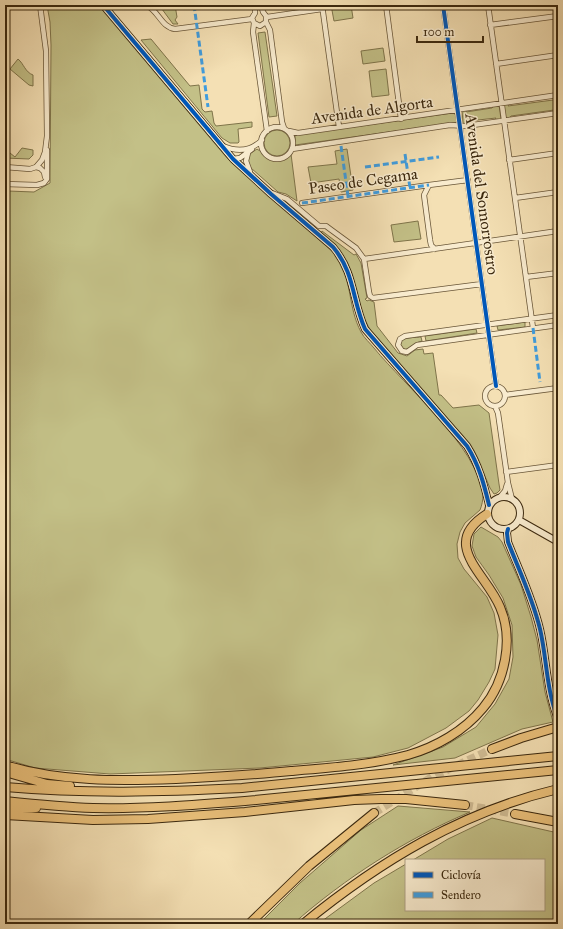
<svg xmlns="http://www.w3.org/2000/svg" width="563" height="929" viewBox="0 0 563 929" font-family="'IM FELL Great Primer',serif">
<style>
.green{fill:#c3c087;stroke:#7f744a}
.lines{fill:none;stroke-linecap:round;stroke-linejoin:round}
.highway-tunnel{stroke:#cfbb93;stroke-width:8;stroke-dasharray:8 4;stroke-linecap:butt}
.street-casing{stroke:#695638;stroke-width:6}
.secondary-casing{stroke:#3b280e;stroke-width:8}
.highway-casing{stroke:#3b280e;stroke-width:10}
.street{stroke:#f8ebce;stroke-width:4.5}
.secondary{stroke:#f8ebce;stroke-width:6}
.highway{stroke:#eac07a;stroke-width:8}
.quiet{stroke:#3f9cde;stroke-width:3;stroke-dasharray:6 3;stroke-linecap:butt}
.cycleway-casing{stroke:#f8ebce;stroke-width:6}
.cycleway{stroke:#0057b8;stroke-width:4}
.labels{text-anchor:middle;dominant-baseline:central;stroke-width:3;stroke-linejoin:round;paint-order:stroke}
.street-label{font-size:16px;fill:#3b280e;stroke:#f8ebce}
</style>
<rect width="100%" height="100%" fill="#f4e0b4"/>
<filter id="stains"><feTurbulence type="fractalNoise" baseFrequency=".005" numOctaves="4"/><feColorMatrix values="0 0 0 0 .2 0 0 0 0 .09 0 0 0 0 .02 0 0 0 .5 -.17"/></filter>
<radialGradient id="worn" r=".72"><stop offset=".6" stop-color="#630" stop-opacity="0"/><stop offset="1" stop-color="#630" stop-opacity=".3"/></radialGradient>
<path class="green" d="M47,5H98L227,158L334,253C353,277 347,306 361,332C364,338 370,343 374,348C405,386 478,447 483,495C483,500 482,505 480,510L465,523L460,532L457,544L458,558L464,569L487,597L494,613L498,635L495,669L489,682L478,700L469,711L446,728L408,748L373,757L260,768L110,774L35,768L5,759V188H8V191L34,192L50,183L51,45L50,22Z
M159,5H175L177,17L175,20L178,24H173Z
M331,5H351L353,18L334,21Z
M265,32L277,116L269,117L258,33Z
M151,39L190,86L199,85L202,109L205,112L212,111L214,123L216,126L252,122V127L238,129L239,142L238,143H230L222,138L141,40Z
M383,48L385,61L363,64L361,51Z
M18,59C24,64 25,72 33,75V86L29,85L10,69Z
M386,69L389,95L372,97L369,71Z
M556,97H558V112H554V110L511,116L509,119L505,117L504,105L510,103L508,106L553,100Z
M495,105H499L501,119L494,121L496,118L469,121L467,125L463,123L462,110L467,109L466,112L492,108Z
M453,113L456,115L457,122L454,123L295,145V135Z
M264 143a13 13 0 1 1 26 0a13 13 0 1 1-26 0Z
M22,148L33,150V155L29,159L5,158V149L15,157Z
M257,149C261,151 263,155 267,157C275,163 284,160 291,154L297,201L286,194L278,192L251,168L247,161L248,155Z
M347,149L353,190L341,192L339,179L311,183L308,167L337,164L335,151Z
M418,221L421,239L394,242L391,225Z
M322,231L354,255L356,254L361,263L367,298L365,299L367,301L369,300L374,302L377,326L398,353L407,356L415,350L423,349L424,354L433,353L439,395H441L453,408L479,405L489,413L499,484L500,490L497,493L494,494L490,488L478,460L465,438L383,348L370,330L363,316L352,274L347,262L338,248L321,233Z
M525,322V327L498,330L497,326Z
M476,329L477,333L426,341L425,336Z
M421,337L422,341C413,343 413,347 406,350L401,347C398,336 414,338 421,337Z
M481,527L498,537L502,542L521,585L531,617L537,640L545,692L553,722L522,729L455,758L393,765L443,747L476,727L495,704L509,679L513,657L512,625L503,598L489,575L476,557L472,546L474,534Z
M398,806L470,812C406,839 345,878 293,924H259L300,883L361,830Z
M492,818L558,833V924H318L374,883L406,864V910H544V860H413L448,839Z"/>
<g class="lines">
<path class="highway-tunnel" d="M465,805L515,814
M374,813L432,777L492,749"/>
<g class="street-casing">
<path id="street" d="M146,5C159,11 161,27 175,29L252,19
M255,5V13L252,18L254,23L253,32L267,131
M261,5L263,12L266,16V22L270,30L282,122L284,128
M322,5L339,127
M386,5L401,119
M443,5L496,386
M488,5L533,328
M267,17L322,9
M254,23L260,26L266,22
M490,25L558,16
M496,64L558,55
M261 143a16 16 0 1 1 32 0a16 16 0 1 1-32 0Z
M289,131L298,133L558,95
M223,146C237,152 251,151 262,140
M292,149L450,125L466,126L558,113
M248,153L246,161L250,172
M233,159L240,158L252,149
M509,160L558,153
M5,167L30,169L36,167L42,160L45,152L47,136L46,51L40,5
M36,167L40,168L44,172L45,177
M5,184L37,185L44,183L47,179V150
M272,193L287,199L319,226H326L330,229L356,248L364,259L558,231
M515,198L558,192
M302,203L429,185
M435,249L431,245L430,240L424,195L429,185L468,180
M364,259L369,292L370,296L373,298L482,284
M526,277L558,273
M558,315L405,336L400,339L398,345L402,351L407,352L417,345L558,325
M485 396a10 10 0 1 1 20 0a10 10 0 1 1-20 0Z
M505,395L558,388
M495,406L498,413L508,483L512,499
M506,472L558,465
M500,497L505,491L507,484"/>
</g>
<g class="secondary-casing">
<path id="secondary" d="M103,5L233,159L271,194L333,247C355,273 352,300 365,329L467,446C479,465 484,484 489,505
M488 513a16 16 0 1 1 32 0a16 16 0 1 1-32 0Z
M519,520L558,542
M508,529L507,533L508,542C519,570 533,599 540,629C547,659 546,689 558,719"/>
</g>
<g class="highway-casing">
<path id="highway" d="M492,749L521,738L558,727
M5,765C60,782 119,781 176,779C214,777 252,775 291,771C329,768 370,765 408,755C436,747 464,731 483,708C505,682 514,639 500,607C486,573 439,544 487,514
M5,772L47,784L70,786
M5,787C86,794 161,792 242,788L558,756
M5,801C34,804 64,807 93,808C144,809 195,805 245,801L558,770
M8,809L36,808
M515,814L558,822
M5,815L93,820L148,819L245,812L354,800L381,799H406L465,805
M249,924L309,866L374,813
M303,924C380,861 461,812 558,789"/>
</g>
<use href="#street" class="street"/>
<use href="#secondary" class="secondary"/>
<use href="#highway" class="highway"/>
<path class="quiet" d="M194,5L208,107
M341,146L348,196
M405,154L410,188
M365,167L439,157
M302,203L429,185
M533,328L540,382"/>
<g class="cycleway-casing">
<path id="cycleway" d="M103,5L233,159L271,194L333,247C355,273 352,300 365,329L467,446C479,465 484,484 489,505
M443,5L496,386
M508,529L507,533L508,542C519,570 533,599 540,629C547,659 546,689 558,719"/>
</g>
<use href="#cycleway" class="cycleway"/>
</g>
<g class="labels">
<g class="street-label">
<text transform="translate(372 110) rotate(-8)">Avenida de Algorta</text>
<text transform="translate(363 181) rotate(-8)">Paseo de Cegama</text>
<text transform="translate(482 194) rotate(82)">Avenida del Somorrostro</text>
</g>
</g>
<rect width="563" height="929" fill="none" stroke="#f4e0b4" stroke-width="20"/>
<rect x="6" y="6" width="551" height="917" fill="none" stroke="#3b280e" stroke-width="2"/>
<rect x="10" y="10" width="543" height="909" fill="none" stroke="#3b280e"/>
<rect x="405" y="859" width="140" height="52" fill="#f8ebce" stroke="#ac9d81"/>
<rect x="413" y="872" width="20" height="6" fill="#0057b8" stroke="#ac9d81"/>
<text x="441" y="879" font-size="12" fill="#3b280e">Ciclovía</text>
<rect x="413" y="892" width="20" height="6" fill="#3f9cde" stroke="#ac9d81"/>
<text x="441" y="899" font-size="12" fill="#3b280e">Sendero</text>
<path d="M417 36v6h66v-6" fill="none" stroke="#3b280e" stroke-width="2"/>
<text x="423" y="36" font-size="12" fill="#3b280e" stroke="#f8ebce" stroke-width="3" paint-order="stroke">100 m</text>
<rect width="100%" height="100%" filter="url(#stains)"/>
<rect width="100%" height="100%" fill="url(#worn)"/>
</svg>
